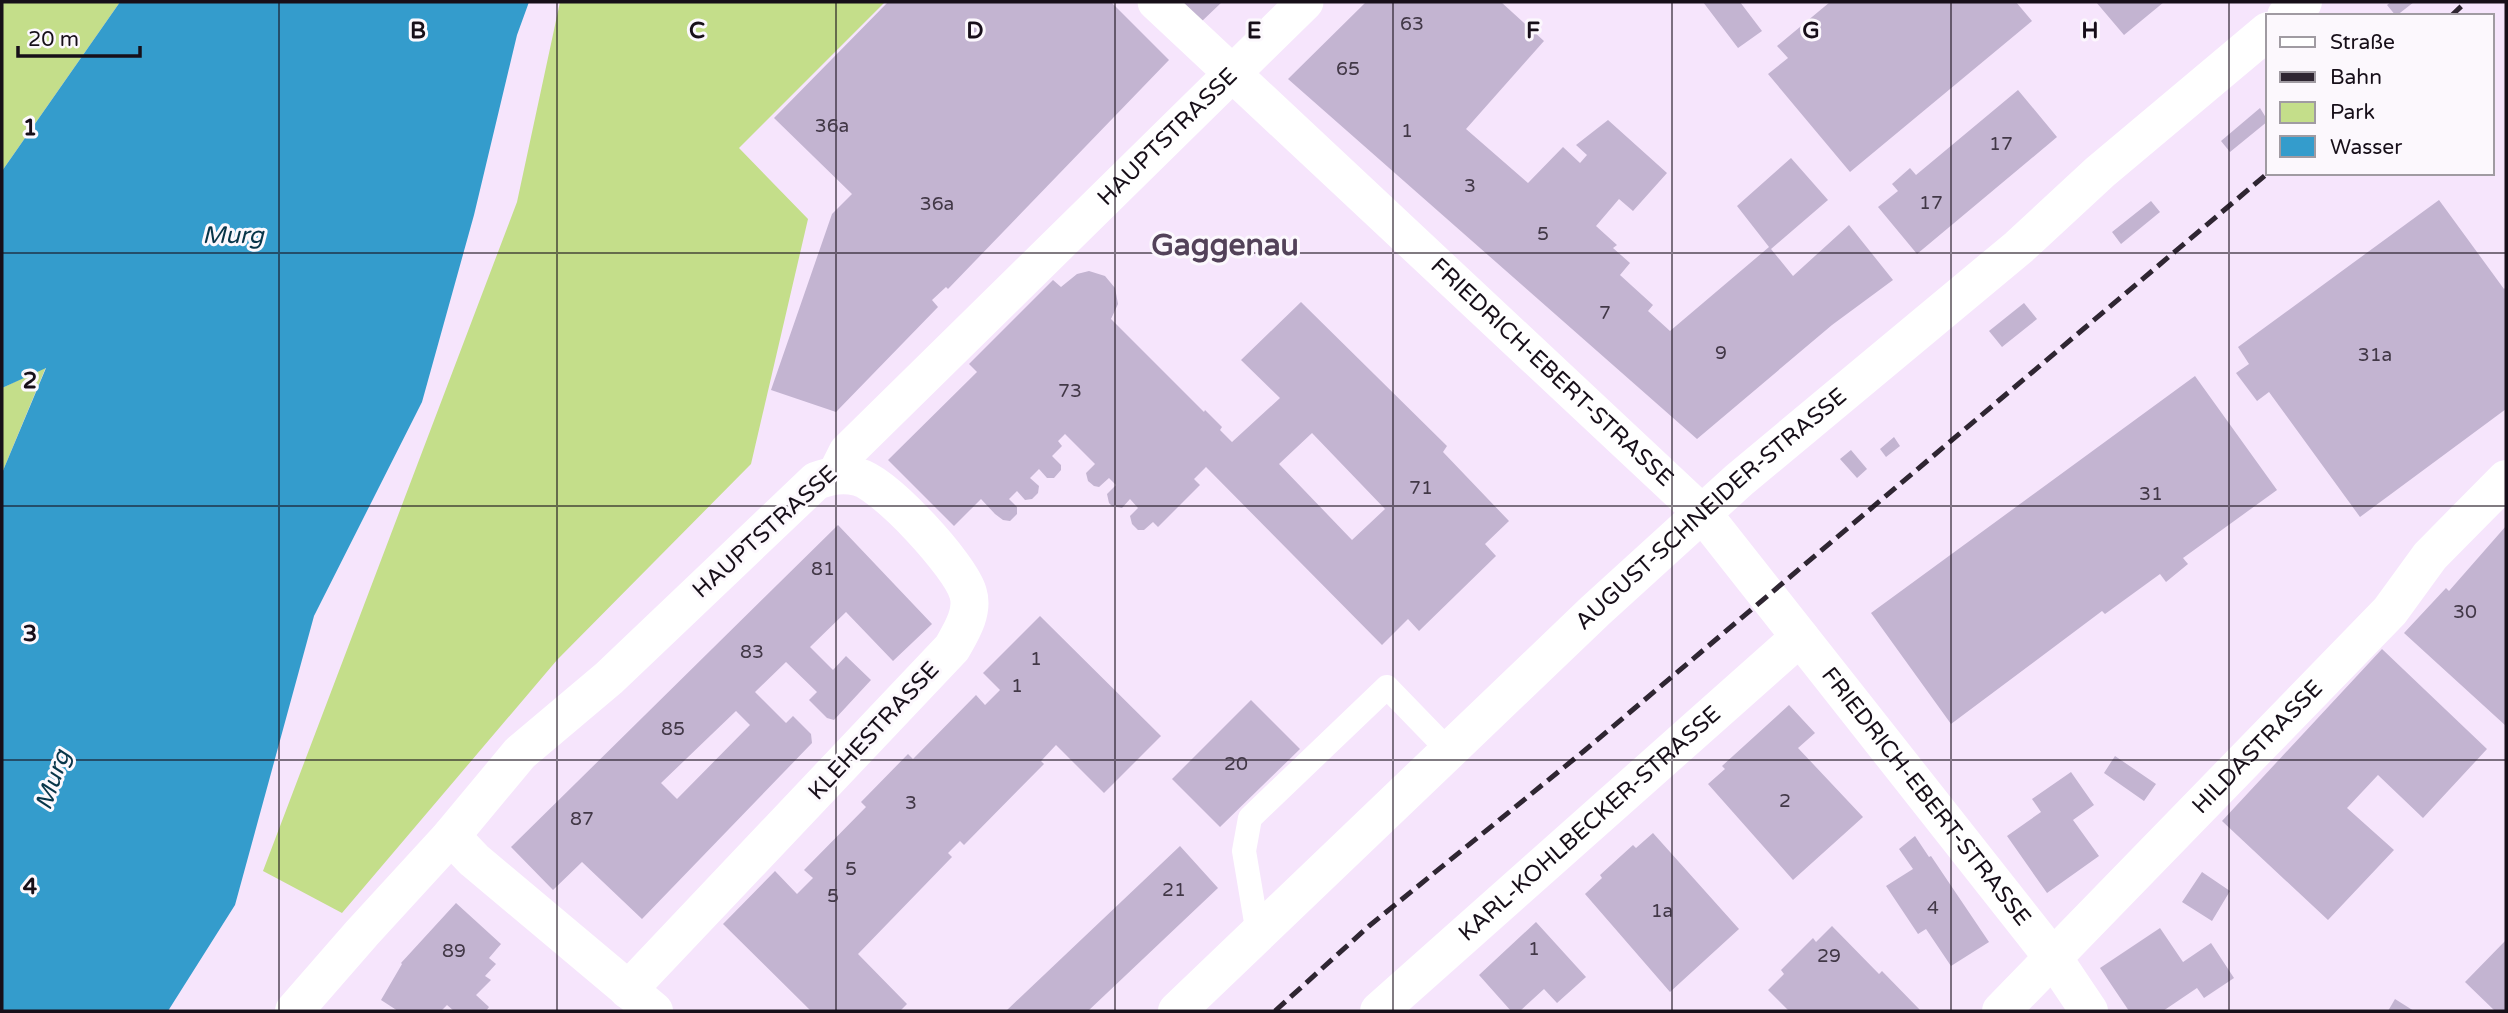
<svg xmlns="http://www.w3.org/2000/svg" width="2508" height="1013" viewBox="0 0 2508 1013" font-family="'Varela Round',sans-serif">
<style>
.green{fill:#c4de8a}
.water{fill:#349ccc}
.building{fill:#c3b4d1;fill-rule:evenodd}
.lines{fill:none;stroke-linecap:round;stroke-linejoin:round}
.service{stroke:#fff;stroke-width:24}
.pedestrian{stroke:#fff;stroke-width:37}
.minor{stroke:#fff;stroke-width:38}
.tertiary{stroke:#fff;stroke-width:38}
.rail{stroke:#2f2632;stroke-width:5;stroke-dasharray:14 7;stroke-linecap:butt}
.grid{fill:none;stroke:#170f19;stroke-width:2;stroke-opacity:0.55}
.labels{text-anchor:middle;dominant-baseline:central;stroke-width:6;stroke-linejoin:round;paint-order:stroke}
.number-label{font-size:19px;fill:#423847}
.street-label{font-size:23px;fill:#170f19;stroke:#fcf8fd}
.water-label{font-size:24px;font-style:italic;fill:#073549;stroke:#fcf8fd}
.district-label{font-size:30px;font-weight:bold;fill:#534259;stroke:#fcf8fd}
.grid-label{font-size:23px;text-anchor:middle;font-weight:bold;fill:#170f19;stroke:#fcf8fd;stroke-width:6;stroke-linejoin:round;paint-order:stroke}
</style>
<rect width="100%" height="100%" fill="#f6e5fc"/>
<path class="green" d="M2,2H120L2,171Z
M560,2H885L739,148L808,219L751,464L557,660L342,913L263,871L517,202Z
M46,367L2,473V388Z"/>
<path class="water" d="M120,2H529L517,35L474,215L422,402L314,616L235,905L168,1011H2V473L46,368L2,388V171Z"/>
<path class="building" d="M888,2H1111L1169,60L948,289L946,287L932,300L938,307L836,412L771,390L832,214L852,194L774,118Z
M1180,2H1222L1200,23Z
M1366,2H1501L1544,41L1466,129L1528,183L1563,147L1580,163L1587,155L1576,145L1608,120L1667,173L1633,211L1619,199L1596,226L1617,245L1613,248L1630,263L1620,275L1653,305L1648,311L1670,331L1769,247L1737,206L1791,158L1828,200L1771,249L1793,276L1849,225L1893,280L1832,325L1697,439L1288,79Z
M1703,2H1740L1762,31L1738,48Z
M1830,2H2016L2032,21L1850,172L1768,74L1788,58L1777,46Z
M2096,2H2164L2124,35Z
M2391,2H2414L2396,16L2387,5Z
M2018,90L2057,137L1917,254L1878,207L1898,191L1892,184L1910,168L1916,175Z
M2260,108L2268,121L2230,152L2221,141Z
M2439,200L2504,289L2506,287V409L2360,517L2269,392L2257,401L2236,373L2249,364L2238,347Z
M2151,201L2160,212L2121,244L2112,232Z
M1089,271L1105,276L1115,288L1118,304L1111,319L1204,412L1205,410L1222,427L1220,430L1232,442L1280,398L1241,360L1301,302L1447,446L1443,452L1509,521L1485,544L1496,556L1419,631L1408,619L1382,645L1206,467L1194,479L1200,485L1158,527L1153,522L1144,530H1138L1132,524L1130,516L1138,508L1130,499L1122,508L1112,506L1109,503L1107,494L1116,485L1109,478L1099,487L1094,486L1088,481L1086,473L1095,464L1065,434L1058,441L1062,446L1052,456L1061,465V470L1054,478H1047L1039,469L1030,478L1039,486L1038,493L1032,499L1025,500L1017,491L1009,499L1017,507V514L1010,521L1003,520L995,514L981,499L954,526L888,460L977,372L969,364L1053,280L1061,287L1077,274ZM1312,433L1385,509L1352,540L1279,464Z
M2024,303L2037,319L2002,347L1989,331Z
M2195,376L2277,490L2183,558L2188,564L2166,582L2160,574L2105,614L2102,611L1951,724L1871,613Z
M1894,437L1900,446L1886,457L1880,449Z
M1851,450L1867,469L1857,478L1840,459Z
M838,525L932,624L893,661L846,612L810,647L833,670L846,656L871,680L834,720L827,718L809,700L817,692L786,662L755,692L786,723L793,716L811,734L812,743L642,919L582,862L553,890L511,847ZM736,711L750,725L677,799L661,783Z
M2506,526V726L2404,633L2446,588L2449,591Z
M1040,616L1161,736L1104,793L1056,745L1041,761L1044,764L964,845L960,841L948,853L952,857L858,954L907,1004L900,1011H811L723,924L775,871L797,894L813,878L804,870L866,807L861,802L908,754L913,759L976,695L985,705L1000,690L983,673Z
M2382,649L2487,749L2423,818L2378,775L2347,808L2394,850L2328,920L2222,821Z
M1251,700L1300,749L1220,827L1172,779Z
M1789,705L1815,733L1798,748L1863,817L1793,880L1708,784L1725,769L1722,766Z
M2115,756L2156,784L2144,801L2104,773Z
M2071,772L2094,805L2073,820L2099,856L2047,893L2007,836L2041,812L2032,799Z
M1653,833L1739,929L1670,992L1585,894L1602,878L1600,875L1633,845L1636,848Z
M1915,836L1929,857L1931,856L1989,942L1951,966L1926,929L1918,934L1886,886L1913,869L1899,849Z
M1180,846L1218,888L1088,1011H1006Z
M2202,872L2230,891L2212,921L2182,902Z
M456,903L501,944L489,958L496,964L485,976L491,980L476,995L489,1007L486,1011H454L447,1005L441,1011H398L381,1000L402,964L401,963Z
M1536,922L1586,977L1557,1003L1544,989L1520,1011H1511L1479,975Z
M1832,926L1879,974L1882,971L1921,1011H1789L1768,990L1784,974L1781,970L1813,938L1816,942Z
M2160,928L2183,962L2211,943L2234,978L2204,998L2197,988L2163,1011H2129L2100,968Z
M2506,940V1011H2495L2465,982Z
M2395,999L2414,1011H2388Z"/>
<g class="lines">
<path class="service" d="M1258,934L1244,851L1250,818L1387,687L1450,752"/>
<g class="pedestrian">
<path id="s1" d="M1156,2L1703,514"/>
<path id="s2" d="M836,474L847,452L1305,2"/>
</g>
<g class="minor">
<path id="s3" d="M1703,514L2054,959L2089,1011"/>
<path d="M451,836L474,860L654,1011"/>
<path d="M294,1011L362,933L451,836L520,753L609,678L816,481C830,476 842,473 858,477C885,484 960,565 968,593C974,612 961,632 952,648L628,990"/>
<path id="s4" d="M1379,1011L1800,637"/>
<path id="s5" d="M2001,1011L2390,611L2430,556L2506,479"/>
</g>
<g class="tertiary">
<path d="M2286,16L2303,2"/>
<path id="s6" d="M1177,1011L1595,611L1739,480L2019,247L2100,172L2268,31"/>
</g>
<path class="rail" d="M2451,16L2466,2
M1275,1011L1369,926L1584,751L2268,173"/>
</g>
<path class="grid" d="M279,2V1011M557,2V1011M836,2V1011M1115,2V1011M1393,2V1011M1672,2V1011M1951,2V1011M2229,2V1011M2,253H2506M2,506H2506M2,760H2506"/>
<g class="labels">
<g class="number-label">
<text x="1412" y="24">63</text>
<text x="1348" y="69">65</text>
<text x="832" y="126">36a</text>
<text x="1407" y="131">1</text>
<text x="2001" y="144">17</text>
<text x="1470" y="186">3</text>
<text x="1931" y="203">17</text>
<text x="937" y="204">36a</text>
<text x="1543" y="234">5</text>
<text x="1605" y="313">7</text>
<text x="1721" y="353">9</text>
<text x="2375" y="355">31a</text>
<text x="1070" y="391">73</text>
<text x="1421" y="488">71</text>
<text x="2151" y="494">31</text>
<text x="823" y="569">81</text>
<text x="2465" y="612">30</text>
<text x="752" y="652">83</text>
<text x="1036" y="659">1</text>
<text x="1017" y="686">1</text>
<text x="673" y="729">85</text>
<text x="1236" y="764">20</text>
<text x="1785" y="801">2</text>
<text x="911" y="803">3</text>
<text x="582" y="819">87</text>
<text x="851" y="869">5</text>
<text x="1174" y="890">21</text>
<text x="833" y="896">5</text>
<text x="1933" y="908">4</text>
<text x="1662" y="911">1a</text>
<text x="1534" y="949">1</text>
<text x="454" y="951">89</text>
<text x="1829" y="956">29</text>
</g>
<g class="street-label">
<text stroke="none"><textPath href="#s2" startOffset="474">HAUPTSTRASSE</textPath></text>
<text stroke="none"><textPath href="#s1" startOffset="542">FRIEDRICH-EBERT-STRASSE</textPath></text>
<text stroke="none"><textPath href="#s6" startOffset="733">AUGUST-SCHNEIDER-STRASSE</textPath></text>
<text transform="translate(765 532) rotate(-42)">HAUPTSTRASSE</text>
<text transform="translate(874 731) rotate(-47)">KLEHESTRASSE</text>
<text stroke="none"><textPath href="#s5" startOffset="368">HILDASTRASSE</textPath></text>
<text stroke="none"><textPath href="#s3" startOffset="360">FRIEDRICH-EBERT-STRASSE</textPath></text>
<text stroke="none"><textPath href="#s4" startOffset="282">KARL-KOHLBECKER-STRASSE</textPath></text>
</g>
<g class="water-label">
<text x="233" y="235">Murg</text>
<text transform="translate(53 780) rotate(-71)">Murg</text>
</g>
<g class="district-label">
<text x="1225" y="245">Gaggenau</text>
</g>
</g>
<g class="grid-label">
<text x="418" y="38">B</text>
<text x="697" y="38">C</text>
<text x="975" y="38">D</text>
<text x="1254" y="38">E</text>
<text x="1533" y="38">F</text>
<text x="1811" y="38">G</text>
<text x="2090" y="38">H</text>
<text x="30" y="135">1</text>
<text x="30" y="388">2</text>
<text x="30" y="641">3</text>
<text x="30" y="894">4</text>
</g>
<rect width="2508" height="1013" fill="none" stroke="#170f19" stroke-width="7"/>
<rect x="2266" y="14" width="228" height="161" fill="#fcf8fd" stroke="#a09ba2" stroke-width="2"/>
<rect x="2280" y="37" width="35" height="10" fill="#ffffff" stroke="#a09ba2" stroke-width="2"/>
<text x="2330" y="49" font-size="21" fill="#170f19">Straße</text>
<rect x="2280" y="72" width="35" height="10" fill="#2f2632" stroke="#a09ba2" stroke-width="2"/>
<text x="2330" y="84" font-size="21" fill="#170f19">Bahn</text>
<rect x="2280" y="102" width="35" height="21" fill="#c4de8a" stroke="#a09ba2" stroke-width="2"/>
<text x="2330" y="119" font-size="21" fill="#170f19">Park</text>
<rect x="2280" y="136" width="35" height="21" fill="#349ccc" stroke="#a09ba2" stroke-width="2"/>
<text x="2330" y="154" font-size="21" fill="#170f19">Wasser</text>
<path d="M18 46v10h122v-10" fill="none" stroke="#170f19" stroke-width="3.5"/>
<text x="28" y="46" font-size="21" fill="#170f19" stroke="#fcf8fd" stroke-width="5" paint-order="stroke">20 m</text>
</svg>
